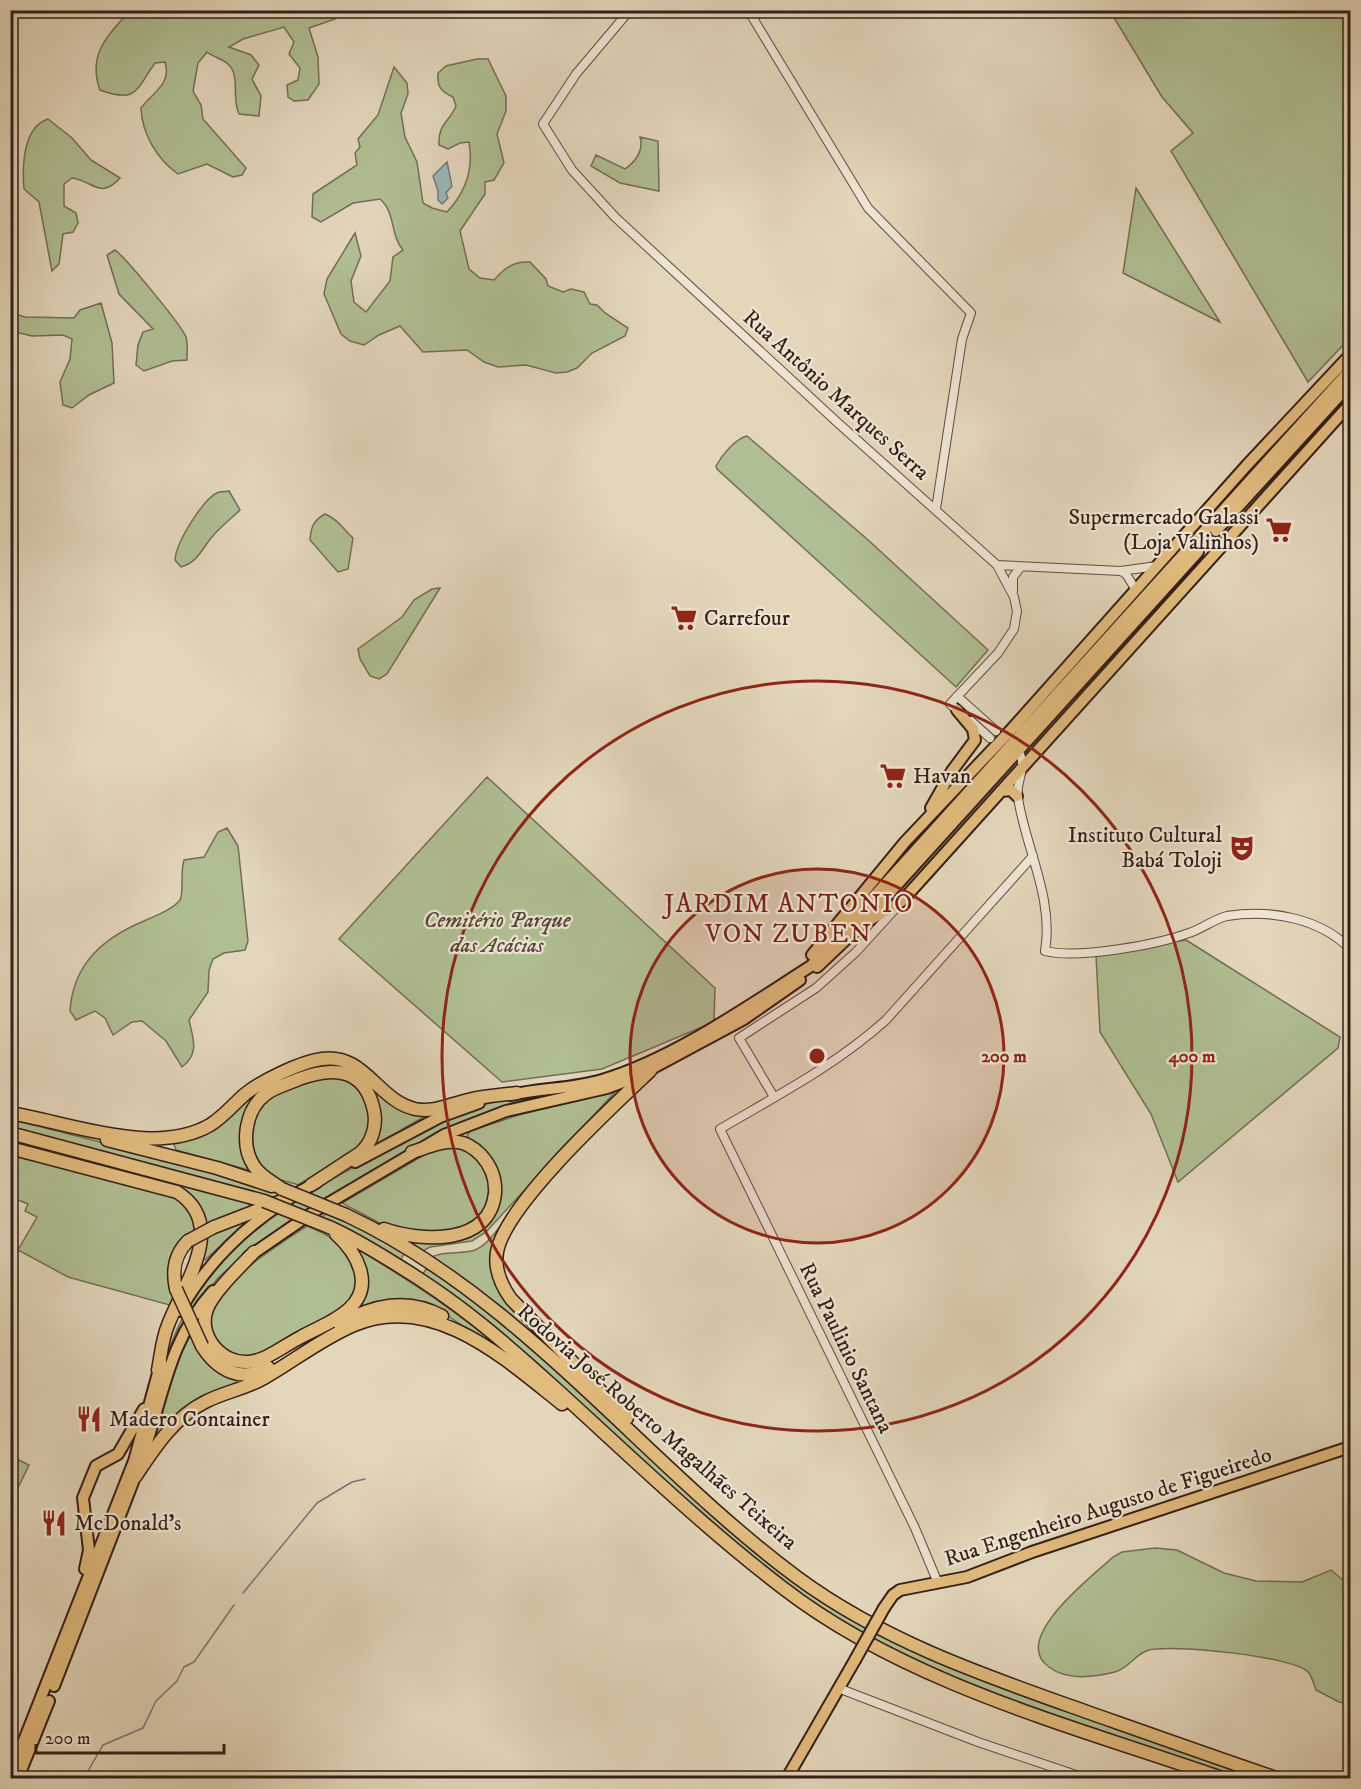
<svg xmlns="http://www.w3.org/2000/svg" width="1361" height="1789" viewBox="0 0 1361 1789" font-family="'IM FELL DW Pica',serif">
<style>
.green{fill:#b0be93;stroke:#726e54;stroke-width:1.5}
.water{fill:#9ab6bb;stroke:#717979;stroke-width:1.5}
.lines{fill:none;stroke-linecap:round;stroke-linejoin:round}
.stream{stroke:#717979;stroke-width:1.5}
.minor-casing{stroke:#604c3f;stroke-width:10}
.major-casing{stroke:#341e16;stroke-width:14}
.highway-casing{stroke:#341e16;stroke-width:15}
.minor{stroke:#ede4d3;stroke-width:8}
.major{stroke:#e2bb7e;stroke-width:10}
.highway{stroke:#e2bb7e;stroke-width:12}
.major-bridge-casing{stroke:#341e16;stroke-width:14;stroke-linecap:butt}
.highway-bridge-casing{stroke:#341e16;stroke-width:15;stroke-linecap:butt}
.major-bridge{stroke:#e2bb7e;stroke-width:10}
.highway-bridge{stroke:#e2bb7e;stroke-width:12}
.ring{fill:none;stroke:#8f2418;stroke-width:3}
.labels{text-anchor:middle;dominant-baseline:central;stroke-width:4.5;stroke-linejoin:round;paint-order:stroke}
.street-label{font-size:22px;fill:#341e16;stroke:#ede4d3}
.poi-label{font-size:22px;fill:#341e16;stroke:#ede4d3;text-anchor:start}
.park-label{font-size:22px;font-style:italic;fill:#534635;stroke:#ede4d3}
.quarter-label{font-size:26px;letter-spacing:1.5px;fill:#7a1f14;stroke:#ede4d3}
.centre{fill:#8f2418;stroke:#ede4d3;stroke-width:3}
.ring-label{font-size:18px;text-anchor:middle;font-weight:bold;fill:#8f2418;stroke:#ede4d3;stroke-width:4.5;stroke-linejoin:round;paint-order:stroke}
</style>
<rect width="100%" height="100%" fill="#e3d6bb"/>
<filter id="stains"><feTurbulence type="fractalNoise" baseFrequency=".00333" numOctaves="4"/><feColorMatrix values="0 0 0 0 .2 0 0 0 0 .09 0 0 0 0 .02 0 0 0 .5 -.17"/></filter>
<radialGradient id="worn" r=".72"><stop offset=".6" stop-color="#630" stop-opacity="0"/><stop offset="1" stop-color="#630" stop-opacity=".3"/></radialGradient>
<path class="green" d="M333,11L335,19L309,28L318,57L319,84L308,100L294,101L288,97L287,85L298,80L300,68L289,54L294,42L284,27L243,39L229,47L251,55L259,65L252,79L261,96L259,116L239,114C231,98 241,76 228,64C223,59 213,57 207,52L198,63L193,91L201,105L203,119L246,168L242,175L233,177L207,164L178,174C157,159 142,134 141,108C153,92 172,84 165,62L155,63C136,89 138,104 100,90C87,54 108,35 130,11Z
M1110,11H1350V338L1308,382L1171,151L1193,133L1162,97Z
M477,59H488L506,96V111L497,134L504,163L494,180L485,182V194L460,231L469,269L480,278L494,280C505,268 513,261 530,262L546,279L548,286L563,292L571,289L584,292L590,304L597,305L605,313L628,328L625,336L592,353L577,368L567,372L556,373L526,365L498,367L484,362L467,350L423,352L400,326L379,335L364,345L350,341L341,334L324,294L327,279L355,233L361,256L351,281L354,302L366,312L390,281L393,257L403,250C390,235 396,213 380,199L353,203L321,222L312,217L313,194L357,165L355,153L360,147L358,139L378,115L394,67L407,83L408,94L401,113L405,137L417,162L423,203L432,208L447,212C466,192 474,170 469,142L460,143L448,149L439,145C438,123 449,123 456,106L453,97C440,91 437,86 438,73L446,66Z
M48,119L72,138L91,160L120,178C100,200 94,181 72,178L64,184V206L76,213L78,223L73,232L63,234L59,264L52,271L39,202L24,189C22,166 23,127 48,119Z
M640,137L658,141L659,191L620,183L591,166L596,155L625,169C636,161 644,151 640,137Z
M1136,188L1220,322L1123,273Z
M115,250C126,258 182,326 186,337C188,344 187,353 187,360L172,361L144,371L136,365L138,345L143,332L153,329L119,294L107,255Z
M101,303L112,343L114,383L89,395L72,408L63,405L60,382L70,359L72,339L63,335L32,336L11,331V313L25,317L74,318L80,310Z
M747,436L867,539L988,650L956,687L717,469L716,466C722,455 735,439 747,436Z
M229,491L240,510C231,519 220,527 212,537C201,550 198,562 181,567L175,560C176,543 203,498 219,492C222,491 226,492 229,491Z
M325,514C338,519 343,529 353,538L348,569L338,572L310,540C311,527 313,521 325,514Z
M440,588L387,674L379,679L370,676L360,659L358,649L402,617L414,600L432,589Z
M487,777L715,988L714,1022L602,1069L502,1082L339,939Z
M227,828L238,846L248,941L245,950L224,953L213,959L209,970L208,992L189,1020C193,1039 200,1053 182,1067L166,1041L142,1021L132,1022L113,1035L105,1018L95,1011L76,1020L70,1011C73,964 103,938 144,921C155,916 172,910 180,900C184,894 180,872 184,860L204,857L218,832Z
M1186,940L1340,1037L1338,1048L1178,1182L1151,1114L1100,1032L1096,955Z
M341,1062L427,1115L374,1146L370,1091L325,1067L250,1109L252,1171L176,1150L173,1142L263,1087L315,1064Z
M337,1074C373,1097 375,1105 365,1145L298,1185C290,1182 278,1180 271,1176C239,1156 248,1113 275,1093C292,1081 317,1077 337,1074Z
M574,1091L500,1108L461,1123L402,1153L292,1220L252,1247L218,1278L201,1299L168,1353C202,1248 288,1201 381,1153C412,1137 442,1119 475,1107C507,1097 542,1095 574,1091Z
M616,1091L486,1232L472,1241L430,1247L423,1251L404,1239L465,1236L498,1198L476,1145L467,1136L470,1131L522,1114Z
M10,1119L190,1165L284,1193L281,1200L11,1128Z
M10,1140L249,1204L250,1210L204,1227L191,1198L11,1144Z
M447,1146C483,1152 488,1165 492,1200L474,1225L439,1234L385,1226L342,1203L424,1155Z
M10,1155L174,1193L191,1209L197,1231L183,1242L176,1301L173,1306L68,1277L18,1250L37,1217L25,1211L28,1204L11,1197Z
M329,1212L400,1250L404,1254L400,1261L322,1217Z
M255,1214L205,1260L202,1259L206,1237Z
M506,1220L493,1270L563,1357L562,1361L465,1280L432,1257C444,1250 461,1255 475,1250C488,1245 496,1230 506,1220Z
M307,1226C345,1241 377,1269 343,1309L256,1358L249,1359L222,1350C219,1344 210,1333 209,1326C203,1290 281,1243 307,1226Z
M353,1246C411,1282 466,1316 516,1362L445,1314H350L360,1299Z
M426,1269L439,1274L506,1325L664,1467L856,1620L1266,1778H1238L1003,1697L949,1676L851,1628L768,1572L422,1275Z
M190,1334C207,1370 218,1369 255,1378L156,1436L176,1362Z
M13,1457L29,1465L14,1496L10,1494Z
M1155,1548L1177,1550L1224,1573L1256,1581L1302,1582L1331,1570L1350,1586V1704L1339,1702L1316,1690C1314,1685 1312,1677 1309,1673C1296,1656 1170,1644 1149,1650C1136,1653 1128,1669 1115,1672C1094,1677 1067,1681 1049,1667C1009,1639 1093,1576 1113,1557L1122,1552Z"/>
<path class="water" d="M447,162L452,186L446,193L448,198L442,204L438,200V191L433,176Z"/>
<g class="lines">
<path class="stream" d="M243,1593L317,1503L352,1482L365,1479
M84,1778L103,1745L143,1728L156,1701L177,1681L184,1667L194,1662L234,1605"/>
<g class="minor-casing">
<path id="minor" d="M630,10L576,74L543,124L572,170L615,217L838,423L997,565L1014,597L1017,611L1014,629L998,653L950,704L959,711
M748,10L868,208L971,313L962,339L936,509
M997,565L1121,571L1157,566
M1121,571L1126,574L1136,590
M1013,591V577L1020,568
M957,696L996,731
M971,721L990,738
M1020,754C1027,769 1015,782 1018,798C1026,849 1054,899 1045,951C1078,959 1156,945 1189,933C1202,929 1214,919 1227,916C1269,909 1320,918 1350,949
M774,1097L739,1038L816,988L856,952L897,907
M938,1583L915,1528L720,1129C778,1095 836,1065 886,1020L1033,856
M838,1688L978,1742L1085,1778"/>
</g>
<g class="major-casing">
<path id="major" d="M1216,531L1350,384
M1001,791L1011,790L1017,796
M931,808L952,771L975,740L973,729L957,710
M870,920L902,901L1350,404
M812,955L905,842L1009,732L1247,465L1350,355
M817,967L857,929L1198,552
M511,1095C541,1088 572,1089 602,1080C673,1059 748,1006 811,966L1350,370
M355,1162L440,1117L479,1103
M248,1257L315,1211L444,1135L506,1111L607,1088L636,1077L744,1019L800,980
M180,1311C211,1255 261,1212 317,1182
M139,1465C163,1403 166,1343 213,1291
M85,1569L89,1550L83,1498L96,1466L118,1454L144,1409
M884,1608L893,1595L900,1590L967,1577L1032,1552L1350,1447
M54,1686L133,1482
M10,1776L134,1461L161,1362
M18,1778L49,1701
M787,1778L855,1660"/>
</g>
<g class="highway-casing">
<path id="highway" d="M10,1113C70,1123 155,1157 210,1125C223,1117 233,1105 244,1095C261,1081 300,1062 322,1059C365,1053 377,1100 415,1109C434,1113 450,1104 468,1100C484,1096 500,1095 517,1093
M10,1133L264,1201
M107,1140L217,1168L272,1186
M10,1148L177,1192C229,1225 183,1285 168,1325C162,1339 161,1355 158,1370
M282,1189C273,1182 260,1176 254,1166C240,1145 245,1109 266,1094C275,1087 288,1084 299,1079C334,1066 365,1068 374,1111C377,1126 372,1143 360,1153L311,1185
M346,1215C523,1298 644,1464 798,1578C881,1639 977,1673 1073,1707C1141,1731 1208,1755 1276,1778
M214,1227L287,1199
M329,1227C352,1237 373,1250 394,1263C457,1301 500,1338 554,1387C629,1455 703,1527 783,1588C907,1684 1076,1727 1222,1778
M384,1229C421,1242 490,1246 495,1193C496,1179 491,1166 481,1155C475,1149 467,1143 458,1142C443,1140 426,1148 412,1152
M254,1252C240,1267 214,1291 207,1309C197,1335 221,1364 248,1362C266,1361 285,1345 301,1337C317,1328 335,1322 349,1309C375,1285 357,1253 336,1234
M176,1289C172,1271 174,1255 188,1241
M340,1324C373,1305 407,1297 442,1316
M202,1346C217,1370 242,1384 268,1367
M627,1418L511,1299C501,1285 494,1270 497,1252C505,1205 613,1106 650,1071
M135,1477C154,1449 173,1418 205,1402C224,1392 245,1389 264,1378C294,1361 321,1339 354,1325C433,1292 504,1358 562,1404"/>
</g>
<use href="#minor" class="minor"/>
<use href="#major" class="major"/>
<use href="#highway" class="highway"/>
<g class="major-bridge-casing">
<path id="major-bridge" d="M855,1660L884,1608"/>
</g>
<g class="highway-bridge-casing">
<path id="highway-bridge" d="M282,1189L346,1215
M264,1201L329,1227
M188,1241L214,1227
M176,1289L202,1346"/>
</g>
<use href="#major-bridge" class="major-bridge"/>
<use href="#highway-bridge" class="highway-bridge"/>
</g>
<circle cx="817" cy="1056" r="187" fill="#8f2418" fill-opacity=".12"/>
<g class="ring">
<circle cx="817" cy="1056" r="187"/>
<circle cx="817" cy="1056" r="375"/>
</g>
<defs>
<g id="supermarket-bare" transform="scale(2.07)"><path d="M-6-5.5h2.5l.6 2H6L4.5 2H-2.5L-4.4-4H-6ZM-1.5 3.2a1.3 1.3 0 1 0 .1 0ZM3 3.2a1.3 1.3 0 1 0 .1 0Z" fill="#8f2418" stroke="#ede4d3" stroke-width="2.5" paint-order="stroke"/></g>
<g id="theatre-bare" transform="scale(2.07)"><path d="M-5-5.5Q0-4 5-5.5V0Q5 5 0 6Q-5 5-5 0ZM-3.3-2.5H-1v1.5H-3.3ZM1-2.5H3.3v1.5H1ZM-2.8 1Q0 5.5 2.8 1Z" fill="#8f2418" stroke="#ede4d3" stroke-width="2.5" paint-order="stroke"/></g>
<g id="restaurant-bare" transform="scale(2.07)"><path d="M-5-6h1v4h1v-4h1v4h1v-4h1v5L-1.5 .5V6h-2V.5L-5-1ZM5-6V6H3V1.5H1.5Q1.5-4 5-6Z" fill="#8f2418" stroke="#ede4d3" stroke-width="2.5" paint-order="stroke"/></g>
</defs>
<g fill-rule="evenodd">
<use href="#supermarket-bare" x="1279" y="530"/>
<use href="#supermarket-bare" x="684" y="618"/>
<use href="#supermarket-bare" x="893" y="776"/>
<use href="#theatre-bare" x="1242" y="848"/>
<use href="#restaurant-bare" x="89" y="1419"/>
<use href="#restaurant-bare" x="54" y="1523"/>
</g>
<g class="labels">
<g class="street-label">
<text transform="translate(836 395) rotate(42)">Rua Antônio Marques Serra</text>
<text transform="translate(846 1348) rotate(64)">Rua Paulinio Santana</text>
<text transform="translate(657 1427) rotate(41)">Rodovia José Roberto Magalhães Teixeira</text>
<text transform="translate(1108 1507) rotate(-18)">Rua Engenheiro Augusto de Figueiredo</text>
</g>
<g class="poi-label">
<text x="1259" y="517" text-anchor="end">Supermercado Galassi<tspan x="1259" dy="25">(Loja Valinhos)</tspan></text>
<text x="704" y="618">Carrefour</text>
<text x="913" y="776">Havan</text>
<text x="1222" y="835" text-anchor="end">Instituto Cultural<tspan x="1222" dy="25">Babá Toloji</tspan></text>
<text x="109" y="1419">Madero Container</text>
<text x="74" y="1523">McDonald's</text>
</g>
<g class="park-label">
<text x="497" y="920">Cemitério Parque<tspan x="497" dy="25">das Acácias</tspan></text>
</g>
<g class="quarter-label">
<text x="789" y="904">JARDIM ANTONIO<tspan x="789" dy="30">VON ZUBEN</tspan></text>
</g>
</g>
<circle cx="817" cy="1056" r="9" class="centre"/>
<g class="ring-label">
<text x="1004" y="1062">200 m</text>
<text x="1192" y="1062">400 m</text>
</g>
<rect width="1361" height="1789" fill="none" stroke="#e3d6bb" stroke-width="36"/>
<rect x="12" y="12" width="1337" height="1765" fill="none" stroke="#341e16" stroke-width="3"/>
<rect x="18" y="18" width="1325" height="1753" fill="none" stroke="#341e16" stroke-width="1.5"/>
<path d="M36 1744v9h188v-9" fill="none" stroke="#341e16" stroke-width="3"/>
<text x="45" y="1744" font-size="18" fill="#341e16" stroke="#ede4d3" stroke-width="4.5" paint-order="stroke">200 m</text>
<rect width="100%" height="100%" filter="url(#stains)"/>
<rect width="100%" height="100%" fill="url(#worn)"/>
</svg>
